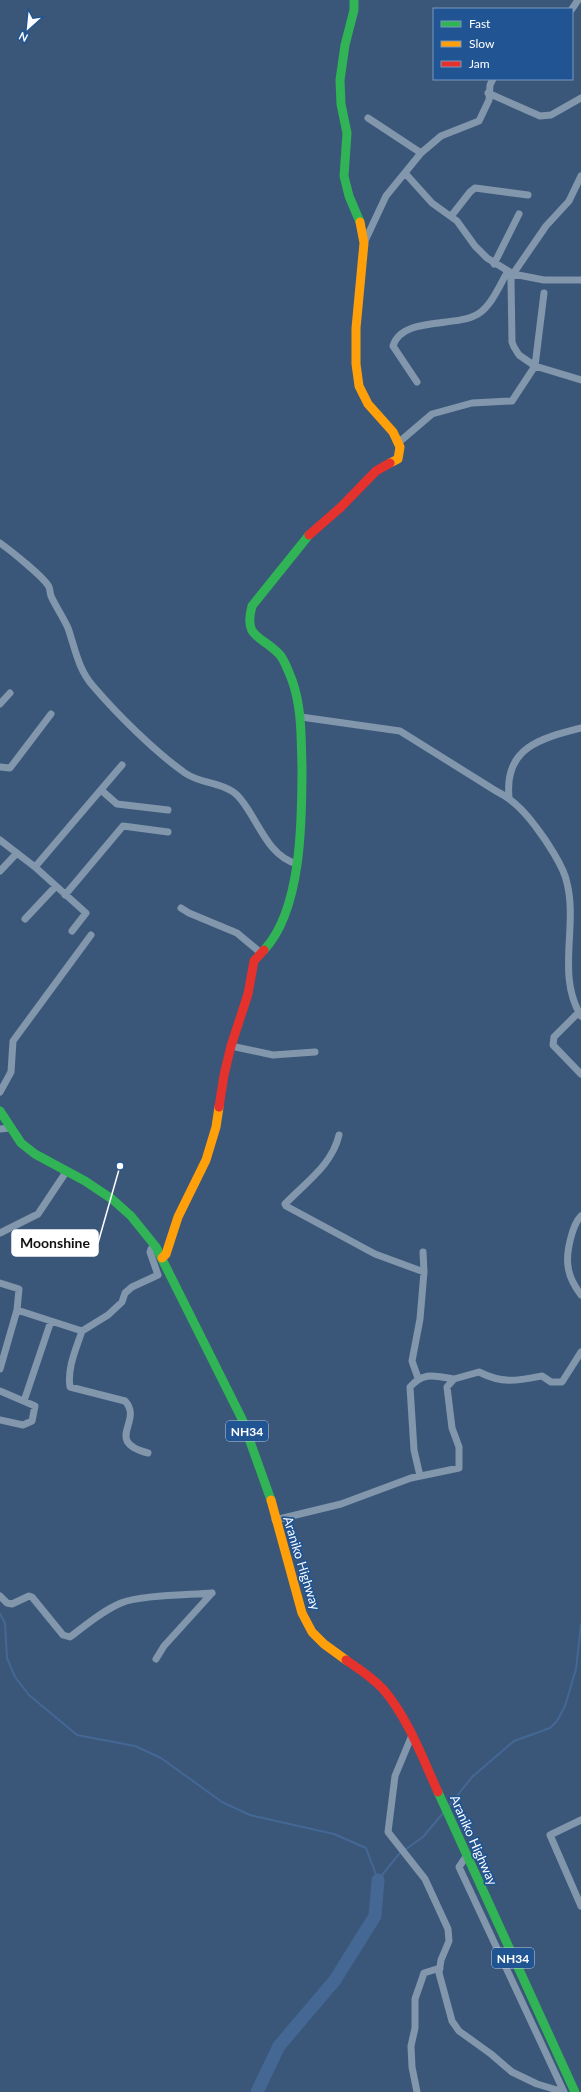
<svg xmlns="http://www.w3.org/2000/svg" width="581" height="2092" viewBox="0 0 581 2092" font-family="Lato,sans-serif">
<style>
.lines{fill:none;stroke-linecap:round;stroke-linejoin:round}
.stream{stroke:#446794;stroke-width:2}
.river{stroke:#446794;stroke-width:13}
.street{stroke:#8296ac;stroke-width:7}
.fast{stroke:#30b455;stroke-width:9}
.slow{stroke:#ff9f0a;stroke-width:9}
.jam{stroke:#e5322d;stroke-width:9}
.labels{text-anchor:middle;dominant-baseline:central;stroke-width:3.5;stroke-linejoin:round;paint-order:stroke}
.shield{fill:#205493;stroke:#bcccdf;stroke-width:1}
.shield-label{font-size:12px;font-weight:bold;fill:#fff}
.street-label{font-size:13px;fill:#fff;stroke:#205493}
.leader{fill:none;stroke:#fff;stroke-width:1.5}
.callout-dot{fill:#fff;stroke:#205493;stroke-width:1.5}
.callout{fill:#fff;stroke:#fff;stroke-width:1.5}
.callout-label{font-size:14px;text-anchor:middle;font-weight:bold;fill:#111}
</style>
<rect width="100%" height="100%" fill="#3a5779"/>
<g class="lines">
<path class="stream" d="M0,1614L5,1623L7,1658L15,1677L29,1695L77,1735L135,1746L161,1758L222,1802L250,1815L334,1834L366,1848L378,1880
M449,1806L472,1777L514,1741L550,1728L557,1721L565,1706L576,1669L581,1624
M378,1880L399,1854L423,1837L444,1812"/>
<path class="river" d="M257,2092L279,2046L335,1980L375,1916L378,1880"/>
<path class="street" d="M572,9L578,0
M488,93L540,116L551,115L581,98
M368,118L421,153
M405,173L432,203L457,221L475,246L487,258L513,274L511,279L512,342L514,347L519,355L535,366L581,380
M581,176L569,201L546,226L513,274L544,280H581
M452,215L470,192L475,188L528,195
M364,243L386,196L421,153L441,136L479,121L489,100L490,85L493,79
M494,264L519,214
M417,382L393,346C402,316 455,328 478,314C492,305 499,286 508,271
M398,443L432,414L472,403L512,401L535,366L544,293
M0,543C10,550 45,578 49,587C50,589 50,593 51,596C56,607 63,617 68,628C75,648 78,669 93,686C117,714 154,751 185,773C200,784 223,782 237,795C257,815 265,855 297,864
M0,704L10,693
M301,717L400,731L496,791C513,799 525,812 536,827C546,840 564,867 567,883C578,927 556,975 581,1016
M0,767L10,768L13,764L51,714
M101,790L117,804L168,810
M509,797C504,747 542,738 581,728
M0,840L35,867L86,913L72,931
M35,867L122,765
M0,871L17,853
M65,895L123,826L168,832
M181,908L189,913L237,933L261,953
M25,919L56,886
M579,1012L554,1037L553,1045L581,1074
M231,1046L273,1055L315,1052
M0,1092L11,1072L13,1041L91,935
M0,1129L10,1128
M339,1135C332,1165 306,1182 285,1204L286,1206L375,1254L424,1272
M581,1216C572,1225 566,1253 568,1266C569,1276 575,1287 581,1295
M0,1233L38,1214L66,1172
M0,1283L19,1289L17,1310L0,1369
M17,1310L82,1331L108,1315L122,1302L125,1293L132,1287L158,1275L150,1252L151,1249L156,1247
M82,1331C76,1349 67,1368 70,1387L125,1401C144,1421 103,1441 148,1453
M418,1378L412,1361L420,1319L424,1272L423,1252
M0,1391L35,1406L32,1421L23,1425L0,1420
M24,1401L51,1321
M420,1476L414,1450L410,1387C424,1371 435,1376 454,1379
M275,1520L341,1504L411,1478L459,1468V1447L452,1428L447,1387L454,1379L479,1372C503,1384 516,1381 542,1376L551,1382H562L581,1352
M0,1596L7,1603L12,1604L29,1596L32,1597L63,1635L70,1637C86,1625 102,1611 121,1603C140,1595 189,1595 212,1593
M156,1659L164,1646L212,1593
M412,1735L395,1776L388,1832L425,1879L448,1929L449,1941L441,1960L439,1973L452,2021L459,2031L491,2054L512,2072L537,2084L564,2092
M581,1820L550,1835L581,1906
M467,1855L459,1867L564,2092
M417,2092L412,2067L411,2046L415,2028V1999L424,1973L440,1968"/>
<path class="fast" d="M354,0V10L345,45L340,80L341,104L347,133L344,176L349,196L360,222
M264,950C302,910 302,819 302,767C301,737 302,708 292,680C289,673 285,661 280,655C262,635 243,639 252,606L309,535
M0,1111L21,1143L35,1154L85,1181L112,1199L131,1216L156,1247L242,1419L271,1500
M438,1792L575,2092"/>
<path class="slow" d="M360,222L364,243L356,328V364L359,386L368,404L393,432L400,447L398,459L390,463
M162,1258L166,1254L178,1217L206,1160L216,1127L219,1107
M271,1500L302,1613L312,1632L324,1644L346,1660"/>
<path class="jam" d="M309,535L341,507L376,471L390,463
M219,1107L224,1075L231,1046L248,994L254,961L264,950
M346,1660C359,1669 372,1677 383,1689C408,1718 422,1757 438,1792"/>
</g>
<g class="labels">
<g class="shield">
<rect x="226" y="1421" width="42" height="20" rx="3"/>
<rect x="492" y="1948" width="42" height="20" rx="3"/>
</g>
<g class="shield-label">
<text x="247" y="1431">NH34</text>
<text x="513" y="1958">NH34</text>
</g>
<g class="street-label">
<text transform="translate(302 1563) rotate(73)">Araniko Highway</text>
<text transform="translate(474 1840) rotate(66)">Araniko Highway</text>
</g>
</g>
<path class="leader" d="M120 1166L98 1243"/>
<circle class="callout-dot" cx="120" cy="1166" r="4"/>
<rect class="callout" x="12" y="1230" width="86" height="26" rx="4"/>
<g class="callout-label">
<text x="55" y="1248">Moonshine</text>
</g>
<rect x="433" y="8" width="140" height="72" fill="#205493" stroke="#7998be"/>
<rect x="441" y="21" width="20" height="6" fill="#30b455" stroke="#7998be"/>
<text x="469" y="28" font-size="12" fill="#ffffff">Fast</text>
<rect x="441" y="41" width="20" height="6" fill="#ff9f0a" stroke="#7998be"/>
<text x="469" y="48" font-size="12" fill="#ffffff">Slow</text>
<rect x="441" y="61" width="20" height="6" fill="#e5322d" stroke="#7998be"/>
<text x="469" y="68" font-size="12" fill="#ffffff">Jam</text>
<g transform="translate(28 28) rotate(207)" stroke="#205493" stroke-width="3" paint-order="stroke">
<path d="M0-3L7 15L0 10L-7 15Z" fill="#ffffff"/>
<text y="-6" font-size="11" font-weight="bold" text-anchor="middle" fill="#ffffff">N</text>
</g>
</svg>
